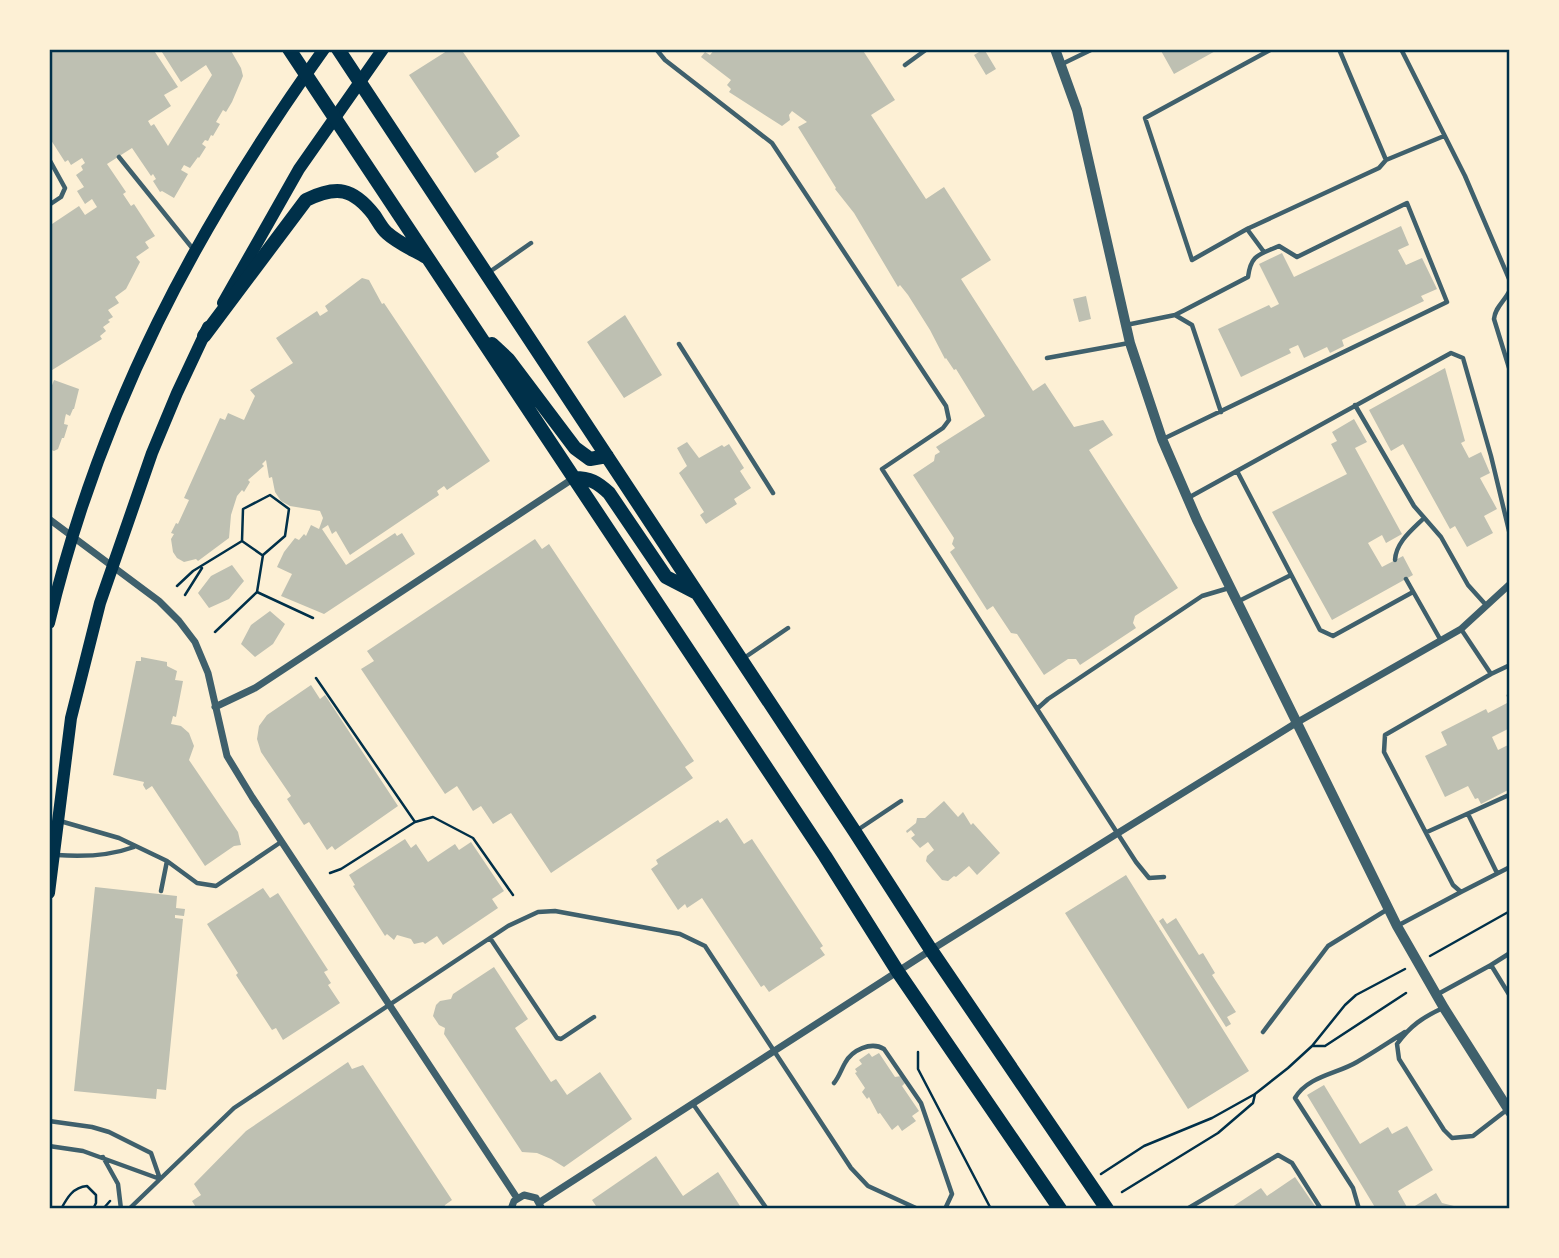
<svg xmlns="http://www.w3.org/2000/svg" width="1559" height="1258" viewBox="0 0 1559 1258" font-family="Bitter,serif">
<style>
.building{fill:#bec0b2}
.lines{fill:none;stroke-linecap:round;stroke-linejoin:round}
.path{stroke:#003049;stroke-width:2.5}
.service{stroke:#3f606c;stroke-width:4.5}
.minor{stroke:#3f606c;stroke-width:7}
.tertiary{stroke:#3f606c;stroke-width:10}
.secondary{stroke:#003049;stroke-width:12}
.primary{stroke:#003049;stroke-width:14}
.neatline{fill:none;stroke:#003049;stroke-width:2.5}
</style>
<rect width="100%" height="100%" fill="#fdf0d5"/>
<path class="building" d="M49,49H153L178,87L164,95L171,106L148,121L151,126L154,124L168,146L212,75L206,65L181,82L160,49H168L170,52L174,49H230L241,68L243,76L232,102L226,112L223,110L216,122L220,124L213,136L211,135L208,141L205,140L202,144L206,147L199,158L198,157L190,168L184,165L181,170L188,174L174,198L162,191L160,192L153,181L156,179L153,174L151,176L132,148L107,164L126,192L123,194L131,206L134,204L155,236L145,242L149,248L136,257L140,262L126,289L115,297L119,303L108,310L113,317L108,320L110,322L103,327L106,331L100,336L102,339L49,372V226L79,206L85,215L97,207L92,199L85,204L77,191L84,187L76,175L83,170L81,166L85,163L82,158L71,165L68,160L65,162L49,137Z
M450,49H461L520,136L496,153L499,157L475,173L409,75Z
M715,49H862L895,100L871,115L926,199L944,187L991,260L961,279L1033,391L1045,383L1074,427L1103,420L1113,435L1089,450L1178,588L1135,616L1133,623L1136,628L1080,665L1076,659H1068L1044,675L1017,634L1011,633L993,606L987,610L950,552L955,548L952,544L954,538L913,475L934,461L935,455L940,452L936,447L985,416L956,369L954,370L946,358L945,359L930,330L908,295L900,285L898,287L854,213L835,189L836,188L798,127L807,122L792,111L789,115L790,120L782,126L729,92L731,89L727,85L731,80L701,57L705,52L710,55Z
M984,49L996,69L986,75L974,55Z
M1160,49H1219L1174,74Z
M1401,226L1409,245L1398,250L1406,265L1422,258L1437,289L1421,296L1424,301L1342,340L1344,346L1330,353L1327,347L1304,358L1298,345L1289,349L1291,353L1241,377L1218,329L1269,305L1271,308L1279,304L1259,264L1282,253L1294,277Z
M362,278L369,280L382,304L384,303L490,461L447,490L444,486L437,491L439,495L350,555L336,531L332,534L328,525L322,529L346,565L395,533L397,536L402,533L415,554L324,614L281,596L292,574L277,567L284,552L295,538L299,540L304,534L306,536L311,525L319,529L323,518L320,511L290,506L281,501L275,492L272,477L269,478L266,460L262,464L264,466L248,480L250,482L244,492L242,490L237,496L231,515L229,538L198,561L196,559L184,562L177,558L173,552L171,539L174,534L171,533L176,523L178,524L189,500L184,498L220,418L225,420L228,413L244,420L255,396L250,390L293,363L276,338L317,311L320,316L328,311L325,306Z
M1086,296L1091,319L1079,322L1073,299Z
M625,315L662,375L624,398L587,342Z
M1445,368L1465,441L1461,443L1469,458L1481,452L1490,473L1480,478L1497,509L1484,516L1493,533L1467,547L1455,526L1450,529L1403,444L1391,451L1369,410Z
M54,380L79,389L74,409H73L70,416L66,414L65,418L64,424L68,425L64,438H62L58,449L54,451L49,449V388H51Z
M1354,419L1367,442L1355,448L1402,534L1386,543L1382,535L1368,543L1382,567L1403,556L1413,575L1332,620L1272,512L1347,474L1331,444L1337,441L1332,432Z
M687,442L699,458L722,445L724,447L729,444L744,468L740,471L751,488L734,499L737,504L706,524L700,515L704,512L679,473L687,466L677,448Z
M535,539L542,549L549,544L694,761L685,767L693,778L551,873L511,813L493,824L481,806L473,811L457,786L445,794L361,669L374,661L367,651Z
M232,565L244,581L229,599L209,608L198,593L211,576Z
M270,611L285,624L273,644L255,657L241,644L251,625Z
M141,657L167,662V666L177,671L175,680L183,681L176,717L173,716L171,724L181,726L189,733L194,746L189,760L238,832L241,845L234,846L205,866L152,786L146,790L143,785L144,782L113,775L136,661H141Z
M311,685L320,699L325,695L398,806L335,850L332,846L327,850L309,822L304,825L287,799L291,796L261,752L257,739L259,726L267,715Z
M1510,693V728L1492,737L1498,750L1510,744V789L1481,804L1478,798L1475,799L1468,786L1445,797L1425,756L1447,745L1441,732L1486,709L1488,713L1509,702L1506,695Z
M944,801L958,817L963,812L971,825L973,823L1000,853L977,875L969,866L956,877L954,876L948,881L942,880L926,861L927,856L934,850L928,842L920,848L911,838L915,835L911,830L907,833L906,831L916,823L917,818H925Z
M727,818L744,844L752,839L823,946L820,948L825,955L769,992L764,985L761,987L702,898L687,908L685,904L678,910L651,869L658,864L656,860L718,820L720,823Z
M405,839L411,848L416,844L428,862L455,844L459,850L471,842L504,891L492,899L498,908L443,945L437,936L425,944L423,942L414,944L411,939L397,935L394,940L387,934L385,936L353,886L355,885L349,875Z
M1126,875L1249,1071L1188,1109L1065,913Z
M95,887L177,896L176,908L185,909L184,916L175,915V918L183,919L166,1090L157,1089L156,1099L74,1091Z
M263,888L270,898L278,893L328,970L324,972L331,983L328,985L340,1003L283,1040L276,1028L272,1030L236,975L238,973L207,924Z
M1163,918L1167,924L1176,918L1199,955L1203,953L1215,973L1212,975L1236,1012L1227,1017L1231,1024L1226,1027L1159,921Z
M494,967L528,1019L515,1028L551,1082L556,1079L567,1095L600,1072L632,1119L564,1167L551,1159L537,1153L522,1152L444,1034L445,1028L439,1025L433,1016L436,1005L440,1001L451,999L453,994Z
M869,1053L872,1057L879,1053L895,1077L901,1076L905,1083L902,1086L919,1111L912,1116L916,1121L902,1131L898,1125L892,1130L880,1113L878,1114L869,1097L867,1099L862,1092L865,1088L855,1073L857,1072L855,1069L862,1064L859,1060Z
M348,1062L352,1069L363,1065L452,1200L445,1205L444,1209H197L192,1201L201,1195L194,1184L246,1131Z
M1324,1085L1360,1144L1388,1127L1392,1134L1407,1126L1433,1170L1398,1191L1408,1209H1376L1307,1095Z
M656,1156L683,1196L718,1172L742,1209H598L592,1200Z
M1295,1177L1317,1209H1229L1261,1188L1267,1196Z
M1436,1193L1442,1203L1466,1209H1410Z"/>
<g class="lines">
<path class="path" d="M242,541L262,555
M177,586L193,571L242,541L243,509L270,495L289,509L285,536L263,555L257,592L313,618
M185,595L202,568
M215,632L257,592
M316,678L415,822
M330,873L341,869L415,822L433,817L473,838L513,895
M1430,956L1510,911
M1312,1046H1325L1406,993
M918,1052V1069L991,1209
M1101,1174L1144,1146L1212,1118L1255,1094L1288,1068L1312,1046L1345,1005L1356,995L1405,969
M1122,1192L1218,1133L1253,1103L1255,1094
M61,1209C67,1198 73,1187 87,1186L96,1195V1203L93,1209
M103,1209L110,1201"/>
<path class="service" d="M656,49L665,60L772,143L946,406L949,420L943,428L882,469L1136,862L1149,878L1164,877
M1272,49L1145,118L1192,260L1247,229L1379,168L1386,160L1444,136
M1339,49L1386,160
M1401,49L1465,176L1510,281
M1062,64L1093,49
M905,65L927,49
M119,157L193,249
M49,159L65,188L61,197L49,205
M1247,229L1264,252
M488,273L531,243
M1510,290C1505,301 1495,307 1494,319L1510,371
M1126,325L1175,315L1192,325L1221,412
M679,344L773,493
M1047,358L1129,343
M1355,405L1414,506L1441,537L1468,585L1486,605
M1163,439L1447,302L1407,203L1297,257L1279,246C1259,255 1251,254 1248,277L1175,315
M1237,471L1320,630L1333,636L1413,592
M1188,498L1451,353L1463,358L1491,456L1510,535
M1395,560C1396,542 1412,530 1424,518
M1406,579L1440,639
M1239,601L1291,575
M1461,629L1491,674L1385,735L1384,752L1453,885L1461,892L1510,867
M744,658L788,628
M1491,674L1510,665
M1038,708L1048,699L1202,596L1229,588
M1468,814L1497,873
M60,821L119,838L167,861L197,883L216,886L281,842
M856,831L901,801
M1427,832L1509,795L1510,797
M57,855C83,857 109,856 134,847
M161,891L167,861
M1397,926L1461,892
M490,938L557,1038L561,1039L594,1017
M1491,965L1510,953
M1438,994L1491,965L1510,996
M1443,1008C1423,1017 1410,1026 1397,1044L1399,1059L1444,1130L1452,1138L1473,1136L1508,1109
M1263,1032L1328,946L1388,909
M834,1083C839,1077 841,1070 845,1063C852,1050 871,1041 884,1049L921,1103L952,1194L945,1209
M693,1104L767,1209
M49,1121L92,1127L109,1132L151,1153L160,1179
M49,1146L83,1151L160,1179
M103,1157L118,1184L121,1209
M129,1209L234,1108L508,926L538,912L555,911L680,934L705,946L851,1168L868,1186L918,1209
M1187,1209L1278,1155L1292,1163L1321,1209
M1359,1209L1353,1188L1295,1098C1308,1076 1337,1074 1357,1062C1373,1053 1389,1042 1405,1032"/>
<path class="minor" d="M49,519L159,601L179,621L195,642L208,673L227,756L252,797L517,1198
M215,707L255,688L574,478
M540,1202L931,950L1118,833L1296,723L1461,629L1510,584
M511,1209L514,1201L524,1195L536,1198L542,1209"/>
<path class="tertiary" d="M1055,49L1077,110L1130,343L1162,439L1197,520L1397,926L1444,1008L1510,1112"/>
<path class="secondary" d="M223,303L299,169L383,49
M49,623C100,408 196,228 324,49
M49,893L71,718L100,603L152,453L177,393L208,327"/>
<path class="primary" d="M289,49L825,856L898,972L1060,1209
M338,49L855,832L931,950L1107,1209
M204,336L306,200C337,185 353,188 374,215C378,221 382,229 387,233C398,243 414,250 426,257
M492,344L508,359L575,448L590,459L607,456
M574,478C590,478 597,482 609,493L666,577L695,592"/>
</g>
<rect width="1559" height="1258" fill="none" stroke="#fdf0d5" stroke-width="102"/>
<rect x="51" y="51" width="1457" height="1156" class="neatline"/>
</svg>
